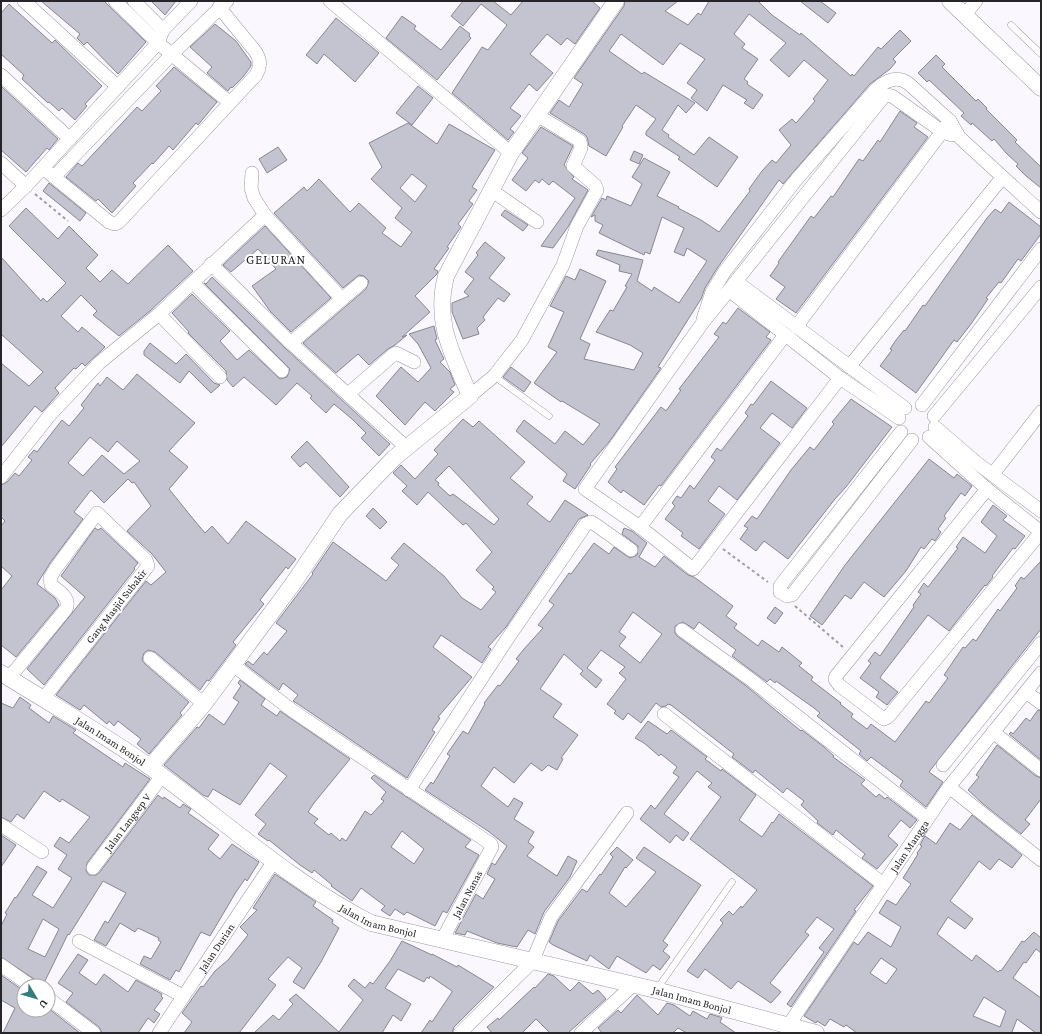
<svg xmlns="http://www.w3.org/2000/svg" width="1042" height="1034" viewBox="0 0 1042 1034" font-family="'Crimson Pro',serif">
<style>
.building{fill:#c4c3d0;stroke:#878793;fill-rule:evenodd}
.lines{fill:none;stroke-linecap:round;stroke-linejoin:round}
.service-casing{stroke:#9e98a3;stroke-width:7}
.minor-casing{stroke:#9e98a3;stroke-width:14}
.tertiary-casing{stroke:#9e98a3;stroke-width:17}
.path{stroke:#9f9ca2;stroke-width:2;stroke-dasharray:3 3;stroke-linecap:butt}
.service{stroke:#fff;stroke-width:6}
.minor{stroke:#fff;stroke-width:13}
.tertiary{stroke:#fff;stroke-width:16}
.labels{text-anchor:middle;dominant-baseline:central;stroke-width:4;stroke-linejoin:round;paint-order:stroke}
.street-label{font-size:11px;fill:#272529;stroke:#fff}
.quarter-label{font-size:13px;letter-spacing:1px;fill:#272529;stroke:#fff}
</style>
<rect width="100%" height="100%" fill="#fbf7fe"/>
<path class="building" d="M41,1H104L146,42L118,74L87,42L84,45L77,38L80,34Z
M151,1H176L165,15Z
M463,1H493L511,15L523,1H592L600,8L575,44L567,38L561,45L547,34L530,54L553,73L537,91L529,84L510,108L521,116L510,129L514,132L508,140L452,93L482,47L488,50L507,25L481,4L463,26L451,16Z
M625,1H678L665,11L688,25L698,13L701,15L709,1H758L772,15L800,35L801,33L851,76L852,74L854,76L878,47L881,49L900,30L911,41L893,59L896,62L890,69L870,84L783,184L779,180L718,267L705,288L701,299L658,367L661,368L609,442L590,464L591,465L575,489L563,481L567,474L516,431L524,420L555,444L565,431L583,445L600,424L562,401L561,402L534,383L557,352L548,347L564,312L550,306L566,276L575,280L580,269L606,281L580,339L590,344L584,359L634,370L643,353L630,345L596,332L610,310L613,311L627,287L625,286L632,274L619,271L620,265L596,255L598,250L643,260L637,281L652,291L654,287L679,303L707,261L687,248L684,256L674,252L684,228L662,217L650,254L645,252L644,255L599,233L603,225L595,221V215L591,217L602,198L606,200L607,196L631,206L642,184L632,177L644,158L670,172L657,196L679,207L678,208L701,220L719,232L750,191L749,189L762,171L772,160L776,163L791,145L779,130L792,119L796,123L815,101L813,99L828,80L804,60L789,77L770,60L786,43L749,14L734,34L745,44L742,48L758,59L744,79L748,82L747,84L763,95L753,109L744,103L747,100L723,85L707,111L691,98L697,90L687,83L705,59L680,43L663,65L621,34L609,51L642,74L644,72L695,103L686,113L678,105L662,130L669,135L668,137L694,155L709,137L738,157L717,187L678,159L680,157L646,135V132L656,119L636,105L622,126L623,127L606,156L589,146L587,137L584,134L550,113L559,100L569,107L583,84L574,78L624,6Z
M800,1H820L836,13L828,23Z
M9,4L52,43L55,40L102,86L85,104L87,106L75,120L62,108L59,111L49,102L48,103L22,79L24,75L1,54V13Z
M402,16L416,26L414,29L441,50L460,26L470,34L469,36L471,38L437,80L386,38Z
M336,18L379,53L355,82L324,54L317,64L306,55Z
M215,24L236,41L251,62V66L243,77L232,88L231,87L228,91L207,73L212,67L190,47Z
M936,55L945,64L942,67L976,101L978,99L987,108L986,109L1017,140L1015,142L1041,167V188L1026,176L1016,166L1018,164L1007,154L994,139L992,141L972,123L971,125L961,116L964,113L929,80L927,82L918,73Z
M174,67L217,102L198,125L196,123L173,150L169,146L153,164L152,163L133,183L136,186L112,213L98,199L96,201L66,177L78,163L82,166L137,107L142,111L161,91L156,86Z
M1,86L58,139L49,150L47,148L26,172L1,150Z
M418,86L433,98L412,125L396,113Z
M900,111L917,123L914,127L928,137L796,313L776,299L785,287L770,276L779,263L778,262L811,216L814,218L831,196L833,197L859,159L863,161L878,140L880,142Z
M408,123L437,144L449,124L495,150L472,187L477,190L469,201L473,204L458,224L461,227L447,247L449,248L434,269L438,271L437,274L415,296L430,312L402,337L407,335L395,345L388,349L369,365L358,354L336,373L303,343L366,289L369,281L364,276L359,275L343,288L274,213L304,187L307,191L319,179L350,212L359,203L386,228L382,233L401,247L412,232L395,218L402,208L371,179L382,167L369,143ZM412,174L427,186L415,202L400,188Z
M541,127L573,146L564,165L574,177L572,179L588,190L568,227L553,248L541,246L575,198L553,181L549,185L542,179L539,183L535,180L526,191L512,180L528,158L522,153Z
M278,147L287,160L267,173L259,159Z
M634,151L643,155L639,164L630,160Z
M49,183L86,213L80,221L43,191Z
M1009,202L1041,227V234L1021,261L1018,259L1001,283L999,282L986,298L988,299L971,324L957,342L954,340L916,393L880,366L892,350L890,349L896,340L904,330L905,331L923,305L925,306L987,218L995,209L1001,213Z
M26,208L58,239L69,226L98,255L86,268L100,282L112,270L128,284L168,245L193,271L150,311L119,336L93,315L97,311L81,295L61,316L78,332L82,327L105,347L85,366L82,363L76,369L74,368L55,388L59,393L42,412L35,406L1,447V363L29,386L43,372L1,334V257L41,301L43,298L47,302L66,283L9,226Z
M505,210L528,225L523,231L501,215Z
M265,226L331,298L291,332L270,311L252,286L276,269L258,249L231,272L223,265Z
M485,242L505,258L489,278L510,294L504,302L498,298L483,317L485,320L477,328L479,334L463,339L452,312V303L469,296L464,292L474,279L465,272L478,255L476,253Z
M212,277L286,349L390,444L379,456L361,438L366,433L352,419L334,404L326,413L310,398L312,396L297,383L276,405L244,377L233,387L227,380L226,371L188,333L189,332L172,313L192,294L230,331L220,341L237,360L249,350L280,379L287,377L290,369L204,283L206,284Z
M738,308L770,332L766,337L771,340L661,486L659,485L644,505L623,490L621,493L608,482L617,469L615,467L661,407L666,411L681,390L679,389L719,337L714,334L723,322L726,324Z
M434,326L437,339L435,340L444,359L440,362L450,372L455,385L450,389L454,392L435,411L425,402L405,425L376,396L401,367L418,382L431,368L418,344L409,334Z
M150,343L176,364L186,354L214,383L220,385L211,393L189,371L180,383L144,355V351Z
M511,367L531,382L524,392L503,377Z
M137,374L195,423L169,451L188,467L169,489L194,520L205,533L212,526L228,544L246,521L296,559L288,569L286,567L260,600L264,604L233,642L236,645L209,681L207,680L200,690L155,652L148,650L144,653L142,660L145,664L189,702L180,713L182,715L149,754L137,744L141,739L118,721L114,726L109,721L107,724L84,705L80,710L56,695L146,581L151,585L166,572L152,554L127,531L151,506L134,482L132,483L128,479L104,503L91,490L74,512L83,519L50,563L37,584L55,598L59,605L16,657L1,645V590L12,576L1,566V526L5,521L1,517V485L7,482L15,473L19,476L32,460L28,457L34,450L37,452L62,420L69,426L84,408L81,405L98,383L100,386L107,377L123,390ZM90,437L108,452L117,441L140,461L124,474L102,455L83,476L68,463Z
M771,381L807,408L792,428L772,413L760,428L780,443L737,500L719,486L708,501L725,514L699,549L681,536L683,533L665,519L675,506L672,503L677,496L681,498L690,485L694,489L715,460L711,457L717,448L721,451L748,416L745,413L751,404L753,405Z
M851,399L892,427L846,487L835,499L788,559L764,541L756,551L740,539L748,528L744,526L752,516L757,519L791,470L810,447L814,450L834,424L832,422Z
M463,419L473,427L479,421L525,462L510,478L533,497L527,504L548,521L550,522L565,500L588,515L579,519L506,627L488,647L491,649L482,663L441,635L433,647L472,677L438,717L440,718L432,730L435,732L407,778L298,704L293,701L298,695L283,683L279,690L245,664L248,661L253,665L264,652L267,655L287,631L276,623L313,574L312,573L333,542L386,581L399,565L391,558L404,543L444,576L462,598L481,610L496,592L492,589L494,587L476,570L492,552L466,523L463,525L428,492L417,505L402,491L407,486L393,473L401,465L415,479L438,454L434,450ZM449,466L499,519L494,525L453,494L450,496L438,485L439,483L435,480Z
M307,441L349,487L340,497L306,462L300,467L291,457Z
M929,459L954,478L957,474L972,486L965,496L961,493L944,516L946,518L938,529L941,532L935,541L932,539L924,549L921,547L906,571L884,597L864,582L851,599L845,595L822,625L810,616L845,565Z
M993,505L1007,516L1003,520L1025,536L1015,549L1013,548L992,576L993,577L986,586L985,585L949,631L928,615L881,676L880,678L898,692L887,705L876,697L879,692L860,678L871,663L868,661L875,652L880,656L914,607L913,605L921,594L918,592L924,583L928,587L958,548L956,547L963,537L985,553L997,536L981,522Z
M373,508L387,522L380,529L366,516Z
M95,528L98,530L101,528L138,563L134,568L135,569L44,685L27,669L85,597L61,576Z
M624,528L632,531L647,543L639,557L655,567L664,556L688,575L694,577L713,591L733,606L726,616L737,624L734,628L758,646L762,640L779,652L782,647L802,663L799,666L813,677L811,680L841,703L840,704L853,714L851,717L867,729L871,724L895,742L926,701L929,703L948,678L944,675L963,647L965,648L973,639L976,641L998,609L1000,611L1017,588L1015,586L1021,577L1024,579L1041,561V629L929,772L943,782L926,807L900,786L903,781L871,757L867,761L859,754L861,751L817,716L820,713L814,708L776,681L775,683L770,679L767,682L732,656L736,650L699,622L694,629L683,622L675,626V633L677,636L745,685L801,731L802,730L824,747L834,756L833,757L865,780L861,784L876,797L879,794L885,799L887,797L917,820L910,828L901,820L888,836L898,845L877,869L862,858L865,854L836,830L833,835L817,823L818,821L801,805L804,801L787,788L783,793L755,770L753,773L732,757L734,754L671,705L668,704L666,706L661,707L656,703L641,723L628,713L623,720L614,713L616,711L607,704L626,679L619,673L625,667L601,650L587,668L602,680L596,688L580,674L583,671L564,654L540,689L562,704L553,717L578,735L561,758L563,759L557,770L548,765L542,771L531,763L514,783L494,767L481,786L508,807L514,798L523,803L514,819L534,832L528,842L534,847L527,856L557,876L568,856L577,861L570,877L544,912L535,934L528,930L517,947L497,943L467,931L465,935L455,933L476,894L483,899L495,879L487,874L492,863L495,865L507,846L488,831L425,790L431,782L433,784L450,756L447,754L463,731L468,734L485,704L484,703L498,685L500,686L519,661L516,659L524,649L543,628L538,625L554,605L549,601L569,573L571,574L594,543L609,554L614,547L630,558L637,555L638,546L622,534ZM633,612L662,634L640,663L619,646L626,637L619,632Z
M775,607L783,613L775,624L767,618Z
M240,680L265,699L261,705L277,716L280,711L350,759L314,803L308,812L318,819L314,823L329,835L331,833L340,841L342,838L346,841L365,811L371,815L384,801L381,799L386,792L371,778L374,775L471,840L465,847L479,855L447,913L443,911L435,926L407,912L404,915L395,909L390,916L381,910L385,906L361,888L352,901L331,886L332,885L314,870L312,873L300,865L269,840L268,841L258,834L266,824L255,815L287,776L270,763L240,805L213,789L208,797L203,795L164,765L197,727L199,728L209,714L224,725L239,702L233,698L241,686L238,683ZM402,831L424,849L414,864L391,847Z
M20,697L31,705L29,708L49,723L53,716L76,730L73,733L123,767L125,763L150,779L87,863L86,871L89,875H96L99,873L158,795L163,799L164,797L180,808L183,804L191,809L188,813L219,835L208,849L220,859L232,844L259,862L247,881L245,879L236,892L210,936L201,932L179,972L176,970L170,980L140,964L144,956L151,959L161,942L158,940L159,938L138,928L135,932L120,923L106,946L94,940L105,921L108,923L126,893L103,881L69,935L68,934L43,985L1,957V926L7,914L5,913L15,897L16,898L37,866L47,872L32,895L53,908L72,878L58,869L67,855L54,846L60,837L69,843L90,817L62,799L60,802L44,791L24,819L17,814L11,822L1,817V703L13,708ZM43,919L59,929L45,957L28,949Z
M1038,710L1041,711V760L1009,734L1011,732L1013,734L1026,718L1030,721Z
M648,721L667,734L671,730L707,757L705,759L721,771L722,769L756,795L739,820L762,837L772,822L773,823L779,814L873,886L854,910L856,911L791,1007L787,1004L824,952L819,948L834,929L817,917L805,932L809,935L770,983L781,992L771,1003L738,981L731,989L705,969L698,978L687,971L723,923L720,920L729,911L733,915L741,906L742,908L757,890L690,839L721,797L708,787L712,783L697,771L664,814L689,833L683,841L676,835L670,843L640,819L651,805L655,809L679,777L673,773L677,767L661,754L659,756L644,743L635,738Z
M997,745L1036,776L1041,778V799L1025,820L1030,824L1021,834L982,803L968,790L979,777L976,775Z
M972,815L1022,855L1012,868L999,859L990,870L979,861L950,901L973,919L965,929L948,917L937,934L972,961L976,955L998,972L1000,970L1001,971L1022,941L1024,942L1034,932L1041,938V953L1036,949L1026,963L1024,962L1013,978L1041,998V1033H1036L1017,1019L1012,1032L1014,1033H857L846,1025L844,1027L830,1019L825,1026L817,1021L816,1023L814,1022L804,1016L854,942L858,945L868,932L891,947L901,927L879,913L887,900L896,905L911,884L903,878L918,854L917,853L922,846L920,845L925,836L936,844L950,823L960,830ZM881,958L897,969L886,984L870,973ZM984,997L1006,1011L1000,1027L973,1016Z
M1,835L16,845L1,867Z
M617,847L633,860L626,868L625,867L609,893L626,907L656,872L636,858L644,847L701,885L663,941L668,945L663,951L670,957L660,970L653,965L646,973L617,956L609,969L590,955L587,961L553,945L549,942L558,921L582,889L587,892L600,874L601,875L613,857L610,854Z
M275,874L316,902L313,906L333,920L332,923L339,928L321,962L304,989L293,982L302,968L288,957L268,979L276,985L239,1033H184L192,1022L182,1013L201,986L203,987L215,971L228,960L248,935L240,927L257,910L253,908Z
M402,941L432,955V954L457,967L458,965L494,987L454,1027L452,1033H421L430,1020L432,1022L452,992V991L430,976L429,979L427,977L424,982L398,969L385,988L411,1004L401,1021L393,1015L382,1033H254L273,1015L279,1020L293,1004L289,1000L296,994L339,1032L363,1000L348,986L354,979L365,988L370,982L373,984L390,961Z
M78,954L88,960L79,973L96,985L104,974L128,992L136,980L162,994L161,996L163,998L154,1010L160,1014L154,1023L148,1018L138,1033H102L99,1027L66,1002L73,993L58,983Z
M548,974L554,976L570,991L579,982L593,994L598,990L606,999L568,1033H550L536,1019L522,1033H492L487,1027L498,1018L499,1020L534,987L535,988Z
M1,975L24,991V1010H48V1008L80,1033H3L15,1008L1,1000Z
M637,995L658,1015L667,1003L674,1005L690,1016L693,1011L707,1019L710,1014L720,1017L722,1018L720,1022L736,1033H687L678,1028L673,1033H602L598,1028L618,1010L621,1013Z"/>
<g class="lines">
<g class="service-casing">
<path id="service" d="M1011,25L1041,54
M494,376L549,416
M657,989L732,882"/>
</g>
<g class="minor-casing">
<g id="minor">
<path d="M24,1L118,87"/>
<path d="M115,1L158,43L229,102"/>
<path d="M330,1L511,153"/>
<path d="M964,16L976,1"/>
<path d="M163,30L191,1"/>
<path d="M1,75L70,139"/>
<path d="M879,90L885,95L892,96L943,132L952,135"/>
<path d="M1,163L26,186"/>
<path d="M43,168L109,222L115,224L119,222L256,75C261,66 261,60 255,51L219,7"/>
<path d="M252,173L251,188L254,198L265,215L342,299L291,343"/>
<path d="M54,177L172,54L227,1"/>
<path d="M491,190L537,222"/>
<path d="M1,210L26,186L158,43L163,30L134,1"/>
<path d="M211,264L291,343L407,448"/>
<path d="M737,282L905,408"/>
<path d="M193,283L282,371"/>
<path d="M730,291L840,378L899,418"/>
<path d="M342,299L361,283"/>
<path d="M159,314L220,377"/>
<path d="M703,319L712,292L725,271L796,180L876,89C886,80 898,75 909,84L950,121L959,137L1041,212"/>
<path d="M796,327L950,121"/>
<path d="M849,367L1002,178"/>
<path d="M840,378L695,567L693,569L640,527L585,489L701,325L885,95"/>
<path d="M348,394L393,355L396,353L414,362"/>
<path d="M470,396L494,376L522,340L563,265L577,226L597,190L595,185L573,166L581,148L580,141L537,115"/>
<path d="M922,405L1041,249"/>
<path d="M934,416L1041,287"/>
<path d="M935,427L977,463L1041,511"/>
<path d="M901,432L780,586V592L787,596L792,595L912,440"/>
<path d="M929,437L987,489L1041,532"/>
<path d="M993,474L1041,412"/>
<path d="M1,477L49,416L99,363L159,314L265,215"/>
<path d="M987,489L836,676L835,679L839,685L881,717L884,719L888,717L1041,532"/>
<path d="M640,527L785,335"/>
<path d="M682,630L750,679L927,818"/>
<path d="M150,658L204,704"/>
<path d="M233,665L293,711L491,844L492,847L442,940"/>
<path d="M9,678L66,609C71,598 59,591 51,585L50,578L56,568L97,513L146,560L148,566L43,699"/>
<path d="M1026,692L1041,703"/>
<path d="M664,714L883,884"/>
<path d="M993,732L1041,770"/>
<path d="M943,765L1041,643"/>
<path d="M949,787L1041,860"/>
<path d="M409,790L506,641L586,524L591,522L596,525L631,550"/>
<path d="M1,825L42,852"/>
<path id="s1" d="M93,868L162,776"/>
<path d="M79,941L183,996"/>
<path d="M1,965L31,986"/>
<path d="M48,998L94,1033"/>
<path id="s2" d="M788,1026L949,787L1041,673"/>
<path id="s3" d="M159,1033L274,861"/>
<path d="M460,1033L532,962L551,917L627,813"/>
<path d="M581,1033L633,985"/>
</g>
</g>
<g class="tertiary-casing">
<g id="tertiary">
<path d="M950,1L1041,88"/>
<path id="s4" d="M1,673C51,704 102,733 150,767C223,819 290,882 371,923L656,990L816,1033"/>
<path d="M150,767L204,704L292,585L340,514L394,458L470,396C452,353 434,322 446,276L511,153L616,1"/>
</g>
</g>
<path class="path" d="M35,194L68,221
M723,549L768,582
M795,606L843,647"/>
<use href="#service" class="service"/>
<use href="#minor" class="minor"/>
<use href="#tertiary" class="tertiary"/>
</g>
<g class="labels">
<g class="street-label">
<text transform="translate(116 606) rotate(-52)">Gang Masjid Subakir</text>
<text stroke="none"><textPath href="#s4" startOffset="129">Jalan Imam Bonjol</textPath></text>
<text stroke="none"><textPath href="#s1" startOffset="57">Jalan Langsep V</textPath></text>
<text stroke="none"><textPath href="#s2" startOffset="217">Jalan Mangga</textPath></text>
<text transform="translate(467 894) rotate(-62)">Jalan Nanas</text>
<text stroke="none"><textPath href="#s4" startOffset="453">Jalan Imam Bonjol</textPath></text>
<text stroke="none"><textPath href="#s3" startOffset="103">Jalan Durian</textPath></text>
<text stroke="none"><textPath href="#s4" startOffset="777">Jalan Imam Bonjol</textPath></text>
</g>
<g class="quarter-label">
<text x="276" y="259">GELURAN</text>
</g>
</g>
<rect width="1042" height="1034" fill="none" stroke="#272529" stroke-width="4"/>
<g transform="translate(36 998) rotate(128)"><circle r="19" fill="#ffffff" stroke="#a9a8a9"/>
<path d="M0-3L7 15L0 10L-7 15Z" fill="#337c7f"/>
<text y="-6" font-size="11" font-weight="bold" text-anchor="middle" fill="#272529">U</text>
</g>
</svg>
